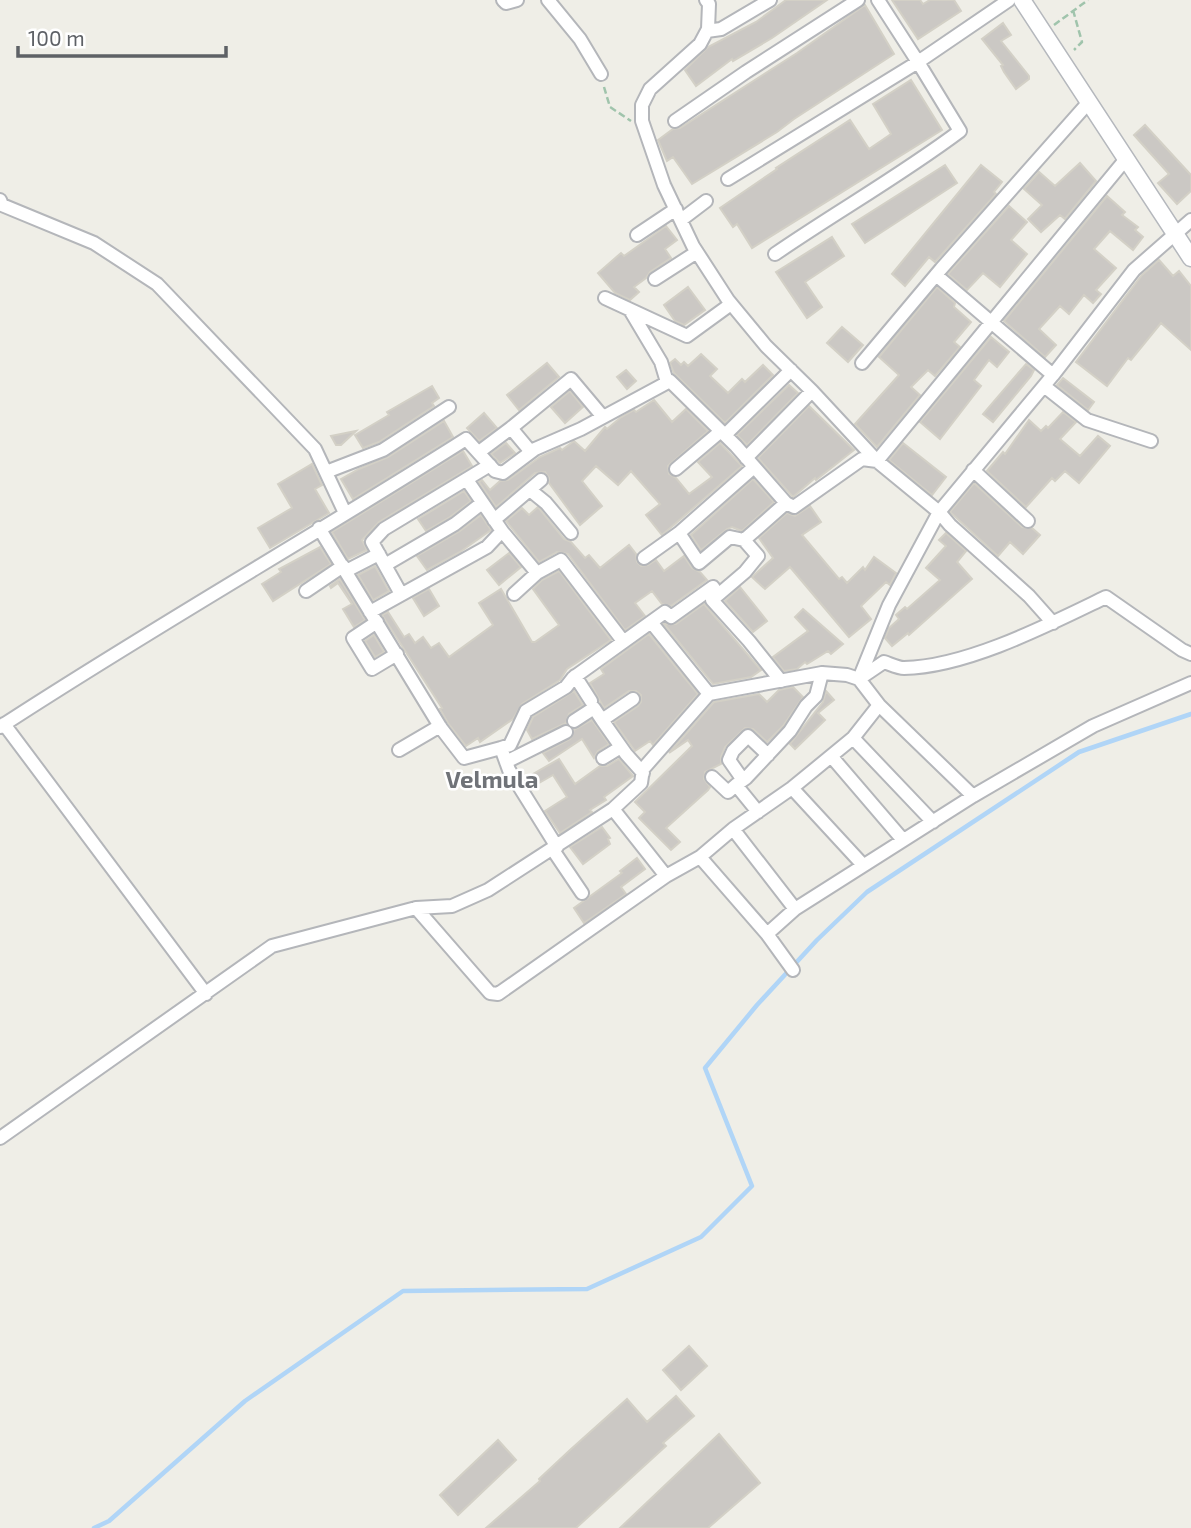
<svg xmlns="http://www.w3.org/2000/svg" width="1191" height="1528" viewBox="0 0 1191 1528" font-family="'Exo 2',sans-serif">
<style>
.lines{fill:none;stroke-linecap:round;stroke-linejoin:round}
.stream{stroke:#b0d5f7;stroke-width:4.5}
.building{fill:#cbc8c4;stroke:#d3d0c6;stroke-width:2}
.street-casing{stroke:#b4b6ba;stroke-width:16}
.secondary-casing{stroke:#b5b8bd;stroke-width:19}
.path{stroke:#a0c4ac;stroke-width:2.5;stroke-dasharray:7 3.5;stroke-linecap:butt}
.street{stroke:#fff;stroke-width:12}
.secondary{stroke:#fff;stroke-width:16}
.labels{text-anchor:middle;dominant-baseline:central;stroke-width:5;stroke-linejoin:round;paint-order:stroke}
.quarter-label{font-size:24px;font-weight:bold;fill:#707378;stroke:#fff}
</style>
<rect width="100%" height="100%" fill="#efeee7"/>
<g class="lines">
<path class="stream" d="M94,1528L109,1521L245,1401L403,1291L587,1289L701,1237L752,1186L705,1068L757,1005L817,940L867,892L1079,752L1191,714"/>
</g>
<path class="building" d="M786,0H827L772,38L733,61L732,59L696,86L685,70L708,47L756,22Z
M892,0H920L923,4L930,0H954L961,11L918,39Z
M865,5L894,54L794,119L777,132L692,184L673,157L667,161L658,140L673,129L680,128L797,53Z
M1003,23L1011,35L1001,41L1029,76V79L1016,89L1004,72L1001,66L1003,65L982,39Z
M911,80L942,130L752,248L737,224L733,227L720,208L777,169L776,168L850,120L869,149L891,134L873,104Z
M1145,125L1191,175V191L1177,204L1158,183L1169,174L1134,135Z
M1080,163L1096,181L1065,219L1060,215L1041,232L1028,219L1042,205L1024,189L1039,172L1055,186Z
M945,165L957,183L865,243L852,224Z
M981,165L1002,182L994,192L996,194L935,262L929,257L905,286L892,274Z
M1107,196L1125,212L1122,215L1138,227L1135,230L1143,237L1133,250L1110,231L1094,249L1116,268L1096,290L1101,294L1093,303L1084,295L1069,314L1060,306L1039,329L1056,345L1045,357L1004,321Z
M1009,206L1027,222L1011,240L1027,254L1000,287L983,273L967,290L948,274Z
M666,226L677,240L665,249L671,258L650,272L646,278L634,287L639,292L630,300L615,293L598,273L621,253L624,256Z
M832,237L844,256L805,282L822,307L807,318L776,272Z
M1159,260L1173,276L1179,271L1191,286V350L1161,323L1131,360L1128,358L1107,386L1076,362L1142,275Z
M688,287L705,310L684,325L675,321L664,305Z
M937,287L955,303L954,307L971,322L954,342L960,347L935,376L928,370L911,387L920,395L877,447L855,424L899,375L879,357Z
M842,327L863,345L848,362L827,343Z
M991,337L1009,352L997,367L989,360L974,380L981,386L940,439L920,422Z
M701,354L717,369L710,376L728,393L742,379L745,382L763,365L773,375L725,423L674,373L670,363L675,359L681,365L684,362L688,366Z
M547,363L559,377L519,410L507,395Z
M1026,364L1034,370L1031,376L993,422L983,414Z
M626,370L636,381L627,389L617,377Z
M1063,378L1094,402L1088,410L1057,385Z
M789,385L798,393L747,445L737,435Z
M432,386L439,398L432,403L434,406L379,442L363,448L355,435L389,415L387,412Z
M570,391L583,407L565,423L551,407Z
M654,400L672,422L686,409L708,431L668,466L669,474L676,478L689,494L712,477L698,462L720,443L742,466L662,535L646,515L660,504L631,471L618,485L596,466L582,481L602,506L580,525L549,483V478L545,472L535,473L496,507L479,482L482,480L490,490L500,481L508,480L540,457L560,448L562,450L574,441L585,451L605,427L607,429L620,418L634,410L636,412Z
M809,406L854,450L816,480L815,478L793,497L758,458Z
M1063,412L1076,422L1060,439L1080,456L1098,436L1110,446L1079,483L1065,471L1055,481L1052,478L1026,507L987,471L1003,452L1005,454L1029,420L1041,431L1046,426L1048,428Z
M484,413L497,428L479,441L467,428Z
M444,421L453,437L353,499L341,479L359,469L388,457Z
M356,431L341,445H336L331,436Z
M506,443L515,453L500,463L491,454Z
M903,443L946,477L932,495L889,460Z
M463,451L472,466L379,522L362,540L367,550L348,559L332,532Z
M312,464L322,485L315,489L329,513L270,548L258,528L292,508L278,484Z
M753,479L774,502L742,531L732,527L727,529L701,550L691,535Z
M974,483L1022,527L1032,528L1040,535L1023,554L1010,542L998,556L950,512Z
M464,491L471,501L450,517L426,531L418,519Z
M810,506L821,522L802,535L839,579L842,577L847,583L863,567L865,570L874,557L896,573L890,585L886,582L861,606L871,619L849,637L790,567L765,589L752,577L773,558L759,538L787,513L795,516Z
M538,507L564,539L571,542L585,558L589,555L600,568L629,545L636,554L637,562L641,566L648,565L656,560L664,571L684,556L692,568L700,572L707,580L671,606L662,604L652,591L635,603L645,616L625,630L568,554L557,552L539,562L506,521L522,508L529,515Z
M481,515L491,530L460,552L427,570L417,556L460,531Z
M946,533L966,551L957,562L972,579L909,635L908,633L892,646L885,638L889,628L899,619L896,615L905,607L907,609L940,580L926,568L946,546L939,540Z
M320,547L331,564L273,601L262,584L281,572L279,569Z
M509,553L521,567L499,585L487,570Z
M375,566L389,591L373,600L358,575Z
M559,571L611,640L567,669L560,680L522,704L513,719L480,742L478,738L466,746L448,723L440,709L442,708L382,615L388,612L404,637L409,634L415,643L423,637L431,648L439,643L449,657L493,625L479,603L501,589L532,642H535L559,625L533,589L542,580Z
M340,579L365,620L354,627L343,609L352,604L338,583L331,588L330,586Z
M740,587L767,621L753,632L725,601Z
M429,589L439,606L424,616L413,598Z
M704,604L761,670L751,677L713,684L664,624H676Z
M803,609L843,644L831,654L828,651L807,664L805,662L797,669L784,671L773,657L808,631L795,617Z
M649,634L698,694L653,745L650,741L635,751L614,722L638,706L641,702V695L636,691H629L604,708L590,683L604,674L601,669Z
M374,635L384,652L375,657L365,641Z
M793,687L803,697L783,726L767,742L753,729L745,728L725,747L721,757V764L705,772L704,779L710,787L708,790L666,828L680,842L671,850L639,818L645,812L635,802L692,746L688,740L669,753L714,702L759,694L767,702L779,690Z
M574,691L583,705L569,714L566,723L532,739L527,730L533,717Z
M826,691L834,700L818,713L825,720L795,749L790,744L823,702Z
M592,720L609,744L598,751L594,758L582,739L549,761L543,753L570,739L574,730Z
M559,759L575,784L600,766H607L619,759L633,776L604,797L606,800L590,810L592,812L560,833L545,811L567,797L553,775L532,787L526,778Z
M602,827L610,838L608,839L610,844L583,864L570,847Z
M637,858L645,869L621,887L626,894L584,923L574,908L622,873L620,871Z
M689,1346L707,1366L681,1390L663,1370Z
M676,1396L694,1416L663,1443L666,1446L576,1528H486L540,1481L539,1479L570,1450L627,1399L647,1422Z
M719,1434L760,1483L708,1528H620Z
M498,1440L516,1460L458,1515L440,1495Z"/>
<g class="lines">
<g class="street-casing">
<path id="street" d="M503,0L506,3L517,0
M548,0L580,39L601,74
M706,0L709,4L708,29L700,44L650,89L642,105V121L664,185L693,246L728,300L766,346L812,391L877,461L939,512L950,525L1029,596L1053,623
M878,0L918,62L1009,0
M707,31L721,29L770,0
M675,121L746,72L858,0
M728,179L918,62L960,131C900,176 836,212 775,254
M0,200L2,205L94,243L157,284L315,449L345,513
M681,220L706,201
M637,235L676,209
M936,275L1053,375
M655,279L697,252
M605,298L687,336L731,304
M630,310L661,362L667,382
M862,363L941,269L1088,103
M1044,386L1087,420L1151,441
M725,435L791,370
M479,452L511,428
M531,452L511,428L571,379L603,417
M746,458L812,391
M676,469L721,431
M973,470L1028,521
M326,472L383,450L449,407
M467,480L502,531
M530,490L546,503L571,533
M494,520L541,480
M319,528L441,728L464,758L501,748L509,770L557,847
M744,540L730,537L699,563L679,533L754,467
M644,558L679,533
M385,565L455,524L482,503
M346,571L379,554
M306,591L343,566
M401,594L372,542L384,529L490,465
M514,594L537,573
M718,595L712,600L749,641L781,681
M370,612L487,547L502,531L537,573L561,560L623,641
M377,622L353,638L372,669L397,654
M651,622L709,694
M575,676L591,701
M633,699L602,720L626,754L643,773
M879,705L973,796
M574,721L594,708L602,720
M4,724L206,994
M0,727C153,627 312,537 466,439L495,471L503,473L535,449L581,429L670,381L736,446L786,503
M853,738L933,822
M501,748L510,745L526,711L566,687L573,678L665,612L671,617L713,587L718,595L745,572L758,556L744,540L786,503L794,507L862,459L877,461L1125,160
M399,750L440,726
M831,756L903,840
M603,758L621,747
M506,762L566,732
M712,777L728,792L736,785
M743,780L729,760L733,751L748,736L768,755
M792,788L863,865
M613,809L666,876
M758,812L736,785L746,778L790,731L806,706L816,696L822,673
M733,829L795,909
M553,850L582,893
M700,857L767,934
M416,908L490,993L498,994L666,876L700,857L733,829L792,788L853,738L879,705L859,679L889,605L939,512L1053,375L1134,270L1191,220
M793,970L767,934L795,909L973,796L1093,726L1191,683
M0,1138L272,946L416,908L452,906L488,890L613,809L641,783L643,769L709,694L822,673L847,675L859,679L884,662C890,664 898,668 904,668C967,667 1050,624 1106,597L1182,650L1191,654"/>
</g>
<g class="secondary-casing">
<path id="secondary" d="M1022,0L1191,258"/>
</g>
<path class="path" d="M1073,10L1082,42L1074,50
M1054,25L1088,0
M604,87L610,107L631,121"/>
<use href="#street" class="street"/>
<use href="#secondary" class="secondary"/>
</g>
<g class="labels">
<g class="quarter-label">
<text x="492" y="778">Velmula</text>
</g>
</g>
<path d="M18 46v10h208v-10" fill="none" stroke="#5e6166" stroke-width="3.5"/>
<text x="28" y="46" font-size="21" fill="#5e6166" stroke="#ffffff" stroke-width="5" paint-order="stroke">100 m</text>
</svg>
